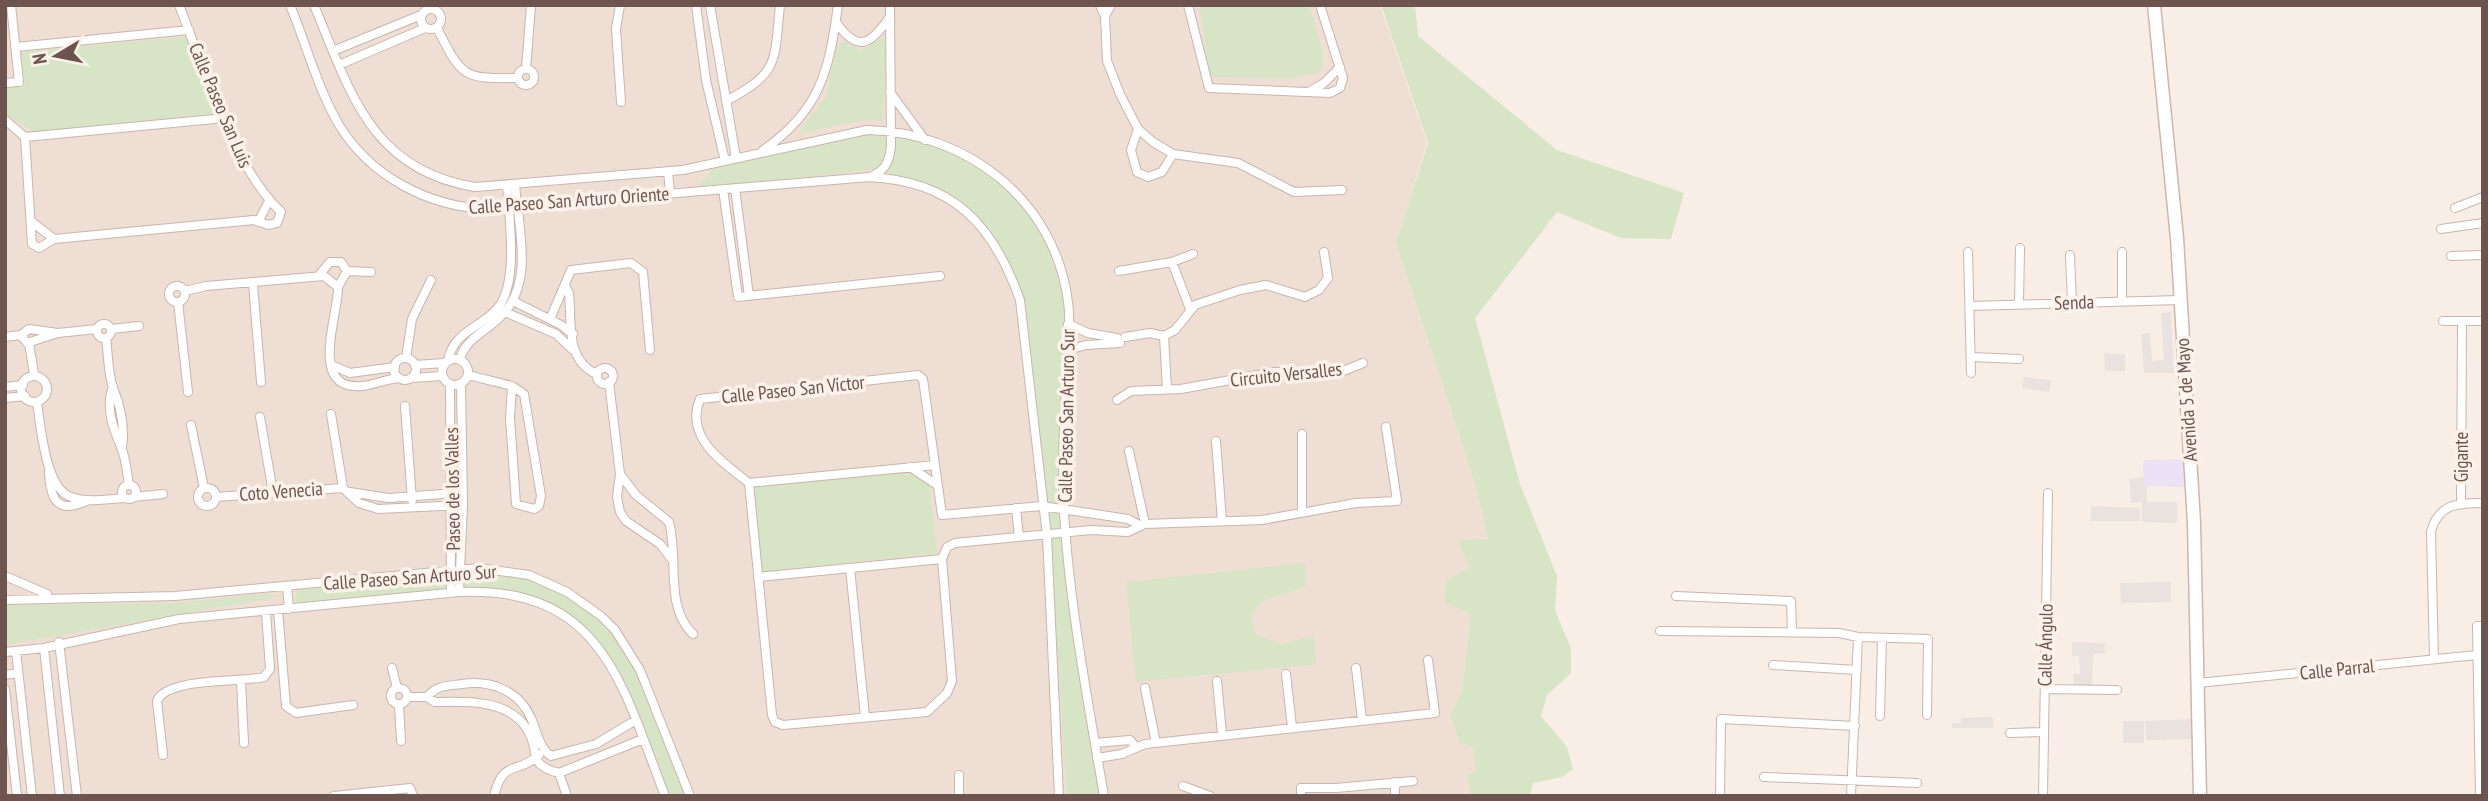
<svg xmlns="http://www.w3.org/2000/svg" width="2488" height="801" viewBox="0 0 2488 801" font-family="'PT Sans Narrow',sans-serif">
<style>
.residential{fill:#efded4}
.industrial{fill:#e9e2de}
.education{fill:#ebe2f5}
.green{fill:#d7e4c5}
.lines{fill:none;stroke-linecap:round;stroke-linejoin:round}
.minor-casing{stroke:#c8b5ad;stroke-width:10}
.secondary-casing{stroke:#cdb6ad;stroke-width:15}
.minor{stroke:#fff;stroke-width:8}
.secondary{stroke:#fff;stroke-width:12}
.labels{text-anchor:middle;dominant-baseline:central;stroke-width:7;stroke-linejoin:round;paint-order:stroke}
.street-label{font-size:19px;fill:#6e544e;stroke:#fcf2ea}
</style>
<rect width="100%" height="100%" fill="#f9eee5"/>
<path class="residential" d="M5,5H1380L1427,143L1396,242L1475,484L1488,540L1470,567L1472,614L1462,692L1450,714L1473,747L1477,770L1467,775L1472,795L5,796Z"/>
<path class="industrial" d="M2171,312L2174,373H2144L2141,334L2150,333L2152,361L2164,360L2161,313Z
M2104,353L2125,354V371H2105Z
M2024,377L2051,380L2049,392L2022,388Z
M2147,477V502H2177V523L2142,522V502L2131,503L2129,479Z
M2091,506L2140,508V521H2091Z
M2171,582V602L2121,603L2120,583Z
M2072,642L2105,643V653L2093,654L2092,687H2074L2073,674H2080L2079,656H2072Z
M1993,717V728H1952V723H1961V718Z
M2192,719V739L2167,740L2166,732V740H2146L2145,721Z
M2123,721H2144V743H2123Z"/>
<path class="education" d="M2183,459L2184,487L2144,486L2143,460Z"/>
<path class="green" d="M1199,5H1309L1323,53L1321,71L1294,78L1210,77Z
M1381,5H1415L1418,36L1557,150L1684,193L1671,239L1621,238L1557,212L1475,318L1520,484L1557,576L1555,610L1571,649V673L1547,695L1541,716L1567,747L1573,769L1562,777L1533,783L1530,796H1471L1467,775L1476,770L1473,747L1460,742L1450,714L1462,692L1471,614L1445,602L1446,581L1470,567L1457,540L1488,539L1475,484L1396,242L1428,143Z
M887,35L883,121L863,120L797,134L826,96L836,47L845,41L860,51Z
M186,37L218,113L34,132L5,113V88L25,86L21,52Z
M870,133L897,134L952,150L1014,193L1044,235L1065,304L1059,498L1102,796H1067L1049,523L1024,305L1012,268L994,236L961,201L920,183L877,169L697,189L716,164Z
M928,468L937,553L761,572L754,487Z
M1305,563V587L1263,601L1251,614L1255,634L1281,644L1314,636L1316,664L1136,682L1126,582Z
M500,572C516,577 536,579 552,586C634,623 656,719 688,796H669L622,681L604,650L587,630L557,607L521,594L475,588L294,608L298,587L450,573Z
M266,594L284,596L5,645V605L175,603Z"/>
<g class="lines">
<g class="minor-casing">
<path id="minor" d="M290,5C306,44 318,89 339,125C371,177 429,207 488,209L869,177C953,181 993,224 1020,300L1047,536L1059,796
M314,5C350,91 370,170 475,187L683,170L867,130C967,132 1055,200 1068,302C1071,322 1068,345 1067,365C1065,415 1061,464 1064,513C1070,608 1088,702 1104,796
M620,5L616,29L621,102
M696,5L706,80L725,161
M710,5L736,158
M1100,5L1105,16L1107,61L1120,94L1138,129L1153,142L1173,154L1238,163L1294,192L1342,190
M1188,5L1209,88L1330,93L1340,88L1343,78L1320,5
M421 19a10 10 0 1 1 20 0a10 10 0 1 1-20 0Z
M1105,16L1111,5
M836,22C857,52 870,46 889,18
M437,28C462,77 462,79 518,78
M16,47L189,30
M333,51L421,15
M339,65L425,28
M518 77a8 8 0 1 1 16 0a8 8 0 1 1-16 0Z
M526,69L531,5
M5,83L19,82L11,5
M1310,91L1324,83L1340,67
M890,92L925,140
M726,101C780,72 774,63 780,5
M5,120L25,137L32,244L39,248L54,239L254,220L268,225L277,223L281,212C232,165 204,68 179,5
M1138,129L1131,150L1137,172L1148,177L1162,172L1173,154
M25,137L225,118
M762,151C820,111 829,72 838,5
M668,171L670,193
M872,176C886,170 889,161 891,147L890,5
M735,188L749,296
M723,189L738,297L940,276
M2455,208L2483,197
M32,222L54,239
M258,222L269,201
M2441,229L2483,223
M1968,252L1971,373
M2122,252V301
M2070,255L2072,303
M2451,256L2483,255
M1172,262L1190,309
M347,271L371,272
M1119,271L1172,262L1193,254
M319,275L330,262H341L347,271L338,287
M253,284L261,382
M169 294a8 8 0 1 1 16 0a8 8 0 1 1-16 0Z
M565,286L569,293C572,323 565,361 597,374
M185,291L206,286L324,276L338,287C339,314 307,391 362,386C375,385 386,379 399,378
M513,301L561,325L573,334
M178,302L188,392
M2019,304L2020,248
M1970,306L2179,300
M505,312L556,334L572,349
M550,319L571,270L631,263L643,272L650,350
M2443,321H2483
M97 331a7 7 0 1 1 14 0a7 7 0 1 1-14 0Z
M1068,324L1088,333L1117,338
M112,329L139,326
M21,335L27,343L58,333L97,329
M1164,336L1167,389
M5,337L21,335L29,329L58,333
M1125,337L1150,333L1164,336L1175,330L1195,305L1240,290L1266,285L1305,297L1319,290L1328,278L1324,252
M106,338C108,353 108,373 113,388C121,407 125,427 122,448
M29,343L34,374
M1068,350L1086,345L1120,343
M1971,357L2019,359
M406,358L412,319L431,280
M394 369a11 11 0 1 1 22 0a11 11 0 1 1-22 0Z
M442 372a13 13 0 1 1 26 0a13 13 0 1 1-26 0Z
M460,359C466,338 487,331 501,316C535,283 518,226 515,184
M448,360C454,332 477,329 495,311C520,288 509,217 507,185
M331,365L350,373L395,367
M415,365L444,363
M597 376a8 8 0 1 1 16 0a8 8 0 1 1-16 0Z
M468,375L512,386L524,394L541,496L539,506L534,509L516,504L510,418L512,386
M21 389a13 13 0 1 1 26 0a13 13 0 1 1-26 0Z
M411,378L442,376
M609,382L620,474L617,497L620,512L626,521L660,544L673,561
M450,384L451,593
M5,387L23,385
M113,387C105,407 113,428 121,447C126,458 127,473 129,485
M5,398L25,396
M1117,400L1131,391L1181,389L1274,372H1341L1363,363
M37,403C41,427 45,488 71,497C87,503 109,499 125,498
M405,406L412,500
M331,414L343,488
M260,417L273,493
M191,425L204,488
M1216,441L1222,521
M1129,451L1145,524
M910,467L937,485
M49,471C50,501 58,515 89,500
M620,474L636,495L669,522C679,557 664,607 693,634
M749,483L935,465
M122 492a7 7 0 1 1 14 0a7 7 0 1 1-14 0Z
M198 497a9 9 0 1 1 18 0a9 9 0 1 1-18 0Z
M350,492L388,498L456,493
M134,497L163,494
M216,497L343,488L359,503L378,509L463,505
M2461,503L2462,321
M1016,508L1019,537
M1302,512V434
M1139,525L1128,519L1042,506L942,515L923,379L918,375L700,399C684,438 724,463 749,483L772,715L775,722L783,725L927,712L947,693L952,681L942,559L947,547L955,543L1091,530L1128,532L1145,524L1262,520L1356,503L1397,501L1386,427
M850,568L865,717
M5,576L47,594
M758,577L942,559
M287,586L289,609
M459,592L463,505L461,384
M1676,596L1791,601L1792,632
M5,600L175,596L479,568L529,575L567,592L601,616L615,630L640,670L690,796
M278,610L286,706L296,713L353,705
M1660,631L1839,633L1858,637L1928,639L1927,715
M59,642L77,796
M44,648L60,796
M16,651L32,796
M5,652L44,648L179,619L459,592C603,586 622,685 665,796
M2434,659L2431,532C2438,504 2457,503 2483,503
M1773,665L1857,670
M392,668L397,688
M1356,668L1362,720
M1286,674L1292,727
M5,675L18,673
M241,681L244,743
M1217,681L1222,734
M2198,683L2477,655
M391 696a8 8 0 1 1 16 0a8 8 0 1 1-16 0Z
M1145,688L1156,743
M5,689L17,796
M2045,689L2117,690
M407,697H427L435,702C465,701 508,699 527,729C541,751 526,765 559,773L643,739
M427,697C436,685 448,686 462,684C490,680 519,690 531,718C537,731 539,748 551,756L596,744L636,720
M399,705L401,741
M1880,716L1882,638
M2010,733L2044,732
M1095,743L1130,740L1135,746
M163,755L157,701C167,677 240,683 264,677L270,669L266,612
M1097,758L1122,754L1145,744L1435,713L1428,660
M559,773L567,796
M959,775V796
M1764,777L1917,783
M1183,786L1210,796
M334,796L410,788L413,796
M494,796C503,758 518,775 539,755
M1301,796V788H1336L1413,781
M1395,796V782
M1720,796L1721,719L1855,726
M1851,796L1858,637
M2043,796L2048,493
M2480,796L2477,626H2483"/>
</g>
<g class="secondary-casing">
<path id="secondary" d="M2154,5L2177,238L2194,523L2200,796"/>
</g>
<use href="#minor" class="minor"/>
<use href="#secondary" class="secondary"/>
</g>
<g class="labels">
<g class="street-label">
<text transform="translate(221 105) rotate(67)">Calle Paseo San Luis</text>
<text transform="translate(569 200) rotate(-4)">Calle Paseo San Arturo Oriente</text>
<text transform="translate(2074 302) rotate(-2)">Senda</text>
<text transform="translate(1286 374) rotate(-6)">Circuito Versalles</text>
<text transform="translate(793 389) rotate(-6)">Calle Paseo San Víctor</text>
<text transform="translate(2186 400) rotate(-94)">Avenida 5 de Mayo</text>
<text transform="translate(1066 416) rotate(-89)">Calle Paseo San Arturo Sur</text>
<text transform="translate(2461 457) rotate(-90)">Gigante</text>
<text transform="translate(452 489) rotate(-91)">Paseo de los Valles</text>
<text transform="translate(281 491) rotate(-4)">Coto Venecia</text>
<text transform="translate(410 577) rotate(-4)">Calle Paseo San Arturo Sur</text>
<text transform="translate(2045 645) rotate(-89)">Calle Ángulo</text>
<text transform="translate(2337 669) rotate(-6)">Calle Parral</text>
</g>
</g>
<rect width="2488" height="801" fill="none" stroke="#6e544e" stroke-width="14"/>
<g transform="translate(56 56) rotate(260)" stroke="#fcf2ea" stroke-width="5" paint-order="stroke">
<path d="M0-5L12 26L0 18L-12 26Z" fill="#6e544e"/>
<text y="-10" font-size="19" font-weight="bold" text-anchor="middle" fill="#6e544e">N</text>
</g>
</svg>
